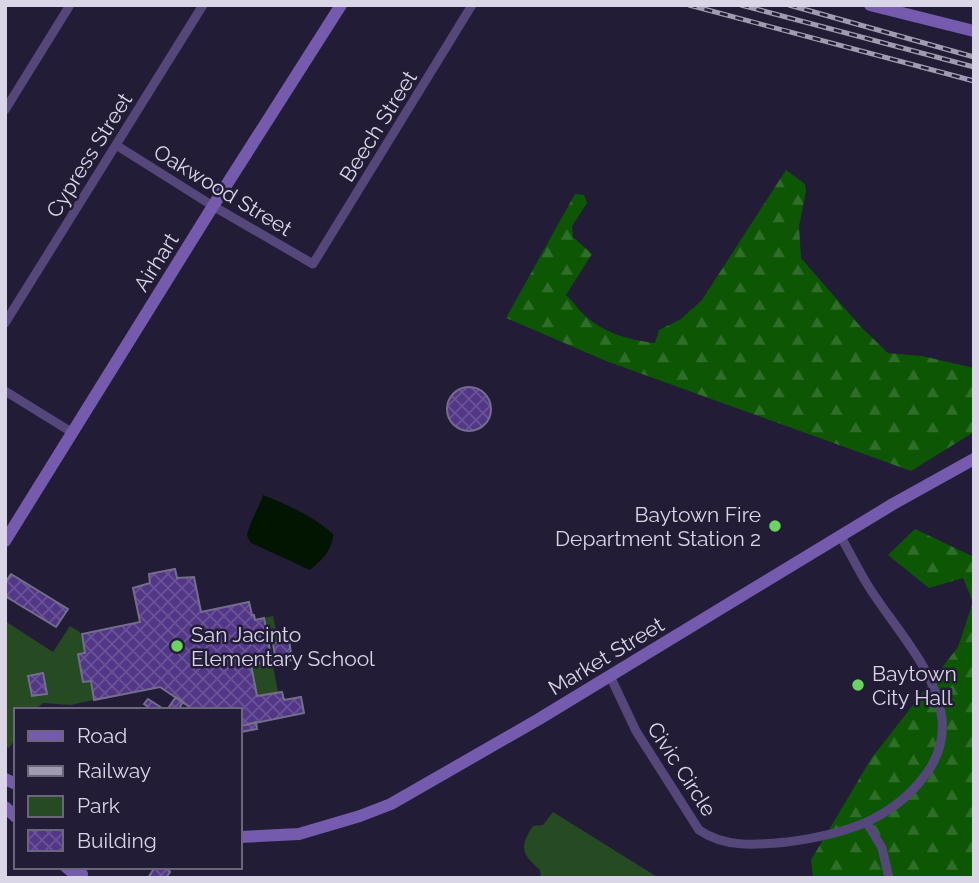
<svg xmlns="http://www.w3.org/2000/svg" width="979" height="883" viewBox="0 0 979 883" font-family="Raleway,sans-serif">
<style>
.forest{fill:url(#forest-firs)}
.park{fill:#264a22}
.water{fill:#021501}
.building{fill:url(#building-cross-hatch);stroke:#746d8c;stroke-width:2}
.lines{fill:none;stroke-linecap:round;stroke-linejoin:round}
.street{stroke:#56477b;stroke-width:9}
.secondary{stroke:#745bae;stroke-width:12}
.rail-casing{stroke:#a09bb0;stroke-width:5}
.rail{stroke:#231c36;stroke-width:2.5;stroke-dasharray:8;stroke-linecap:butt}
.poi-dot{fill:#6cd362;stroke:#231c36;stroke-width:2.5}
.labels{text-anchor:middle;dominant-baseline:central;stroke-width:5;stroke-linejoin:round;paint-order:stroke}
.street-label{font-size:21px;fill:#dad6e8;stroke:#231c36}
.poi-label{font-size:21px;fill:#dad6e8;stroke:#231c36;text-anchor:start}
</style>
<defs>
<pattern id="forest-firs" width="22" height="20" patternUnits="userSpaceOnUse" patternTransform="scale(1.75)"><rect width="22" height="20" fill="#0c5604"/><path d="M5 1l3.5 6h-7zM16 11l3.5 6h-7z" fill="#2f6e29"/></pattern>
<pattern id="building-cross-hatch" width="8" height="8" patternUnits="userSpaceOnUse" patternTransform="scale(1.75)"><rect width="8" height="8" fill="#523787"/><path d="M0 0l8 8M0 8l8-8" fill="none" stroke="#6a5398"/></pattern>
</defs>
<rect width="100%" height="100%" fill="#231c36"/>
<path class="forest" d="M786,170L805,184L806,191L799,226L801,258L860,326L888,353L922,356L974,368V432L911,471L606,361L506,318L575,194L584,195L587,203L572,226L573,237L592,254L566,295C573,301 578,309 584,315C604,333 629,340 655,343L659,330L681,319L702,300Z
M915,529L974,557V878H813L811,860L871,759L958,647L973,602L963,578L929,588L888,555Z"/>
<path class="park" d="M273,616L278,641L269,643L264,618Z
M5,621L53,652L70,626L80,632L85,653L78,655L83,682L91,681L93,700L71,705L43,703L35,710H16V738L9,748L5,746Z
M272,661L278,692L257,696L251,665Z
M553,812L659,878H541L540,870C523,855 518,848 533,826L543,825Z"/>
<path class="water" d="M263,495C288,505 313,516 333,534C333,550 321,561 310,570L251,543L247,536C249,522 259,509 263,495Z"/>
<path class="building" d="M447 409a22 22 0 1 1 44 0a22 22 0 1 1-44 0Z
M175,569L177,578L194,577L201,612L249,602L252,615H254L255,620L264,618L272,661L251,665L257,696L282,692L284,700L301,697L304,713L240,726V710H194L160,687L94,700L91,681L83,682L78,654L85,653L82,634L140,622L133,588L150,583L149,574Z
M11,574L68,609L56,627L5,596V583Z
M289,640L292,660L276,663L273,643Z
M43,673L47,694L32,696L28,676Z
M176,697L183,702L178,710H167Z
M148,699L165,710H153L144,704Z
M256,722L257,729L240,732V726Z
M155,867H165L170,872L166,878H148Z"/>
<g class="lines">
<path class="street" d="M5,110L70,5
M116,145L213,206L313,264L472,5
M5,323L203,5
M5,391L73,433
M610,676L636,731L699,830C725,848 756,845 787,842C840,835 889,822 923,778C937,761 944,741 942,719C937,670 892,625 867,584C858,569 850,553 841,537
M867,823L882,848L889,878"/>
<path class="secondary" d="M870,5L974,31
M5,541L213,206L341,5
M5,779L16,784
M5,807L16,817
M240,837L299,834L360,816L391,804L539,719L893,504L974,459
M66,867L72,872L82,874"/>
<g class="rail-casing">
<path id="rail" d="M689,5L974,81
M741,5L974,67
M789,5L974,57"/>
</g>
<use href="#rail" class="rail"/>
</g>
<g class="poi-dot">
<circle cx="775" cy="526" r="7"/>
<circle cx="177" cy="646" r="7"/>
<circle cx="858" cy="685" r="7"/>
</g>
<g class="labels">
<g class="street-label">
<text transform="translate(378 126) rotate(-58)">Beech Street</text>
<text transform="translate(89 155) rotate(-58)">Cypress Street</text>
<text transform="translate(223 190) rotate(31)">Oakwood Street</text>
<text transform="translate(156 262) rotate(-58)">Airhart</text>
<text transform="translate(606 656) rotate(-31)">Market Street</text>
<text transform="translate(682 769) rotate(57)">Civic Circle</text>
</g>
<g class="poi-label">
<text x="761" y="514" text-anchor="end">Baytown Fire<tspan x="761" dy="24">Department Station 2</tspan></text>
<text x="191" y="634">San Jacinto<tspan x="191" dy="24">Elementary School</tspan></text>
<text x="872" y="673">Baytown<tspan x="872" dy="24">City Hall</tspan></text>
</g>
</g>
<rect width="979" height="883" fill="none" stroke="#dad6e8" stroke-width="14"/>
<rect x="14" y="708" width="228" height="161" fill="#231c36" stroke="#6c667d" stroke-width="2"/>
<rect x="28" y="731" width="35" height="10" fill="#745bae" stroke="#6c667d" stroke-width="2"/>
<text x="77" y="743" font-size="21" fill="#dad6e8">Road</text>
<rect x="28" y="766" width="35" height="10" fill="#a09bb0" stroke="#6c667d" stroke-width="2"/>
<text x="77" y="778" font-size="21" fill="#dad6e8">Railway</text>
<rect x="28" y="796" width="35" height="21" fill="#264a22" stroke="#6c667d" stroke-width="2"/>
<text x="77" y="813" font-size="21" fill="#dad6e8">Park</text>
<rect x="28" y="830" width="35" height="21" fill="url(#building-cross-hatch)" stroke="#6c667d" stroke-width="2"/>
<text x="77" y="848" font-size="21" fill="#dad6e8">Building</text>
</svg>
